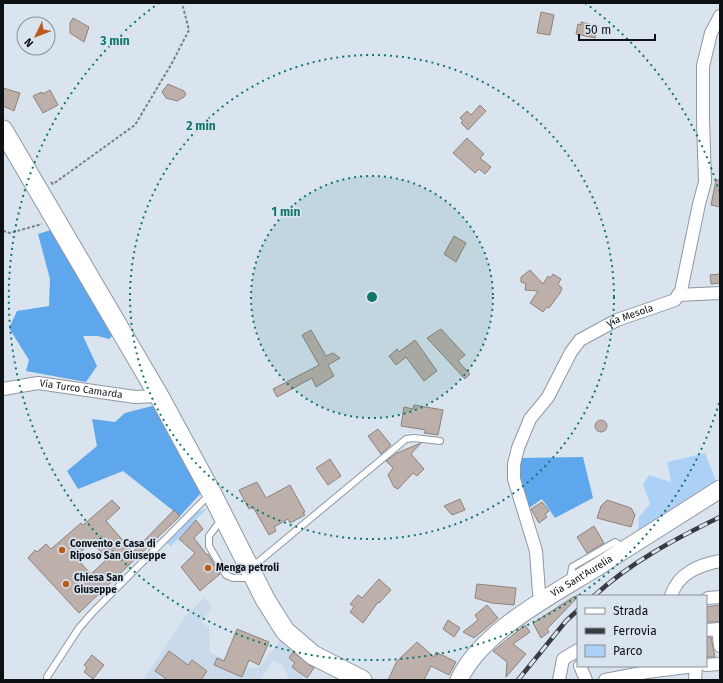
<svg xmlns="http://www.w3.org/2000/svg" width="723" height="683" viewBox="0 0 723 683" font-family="'Fira Sans',sans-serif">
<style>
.built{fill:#cbdaea}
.green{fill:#add1f6}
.forest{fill:#5fa7ed}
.building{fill:#bdb0aa;stroke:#8e827c;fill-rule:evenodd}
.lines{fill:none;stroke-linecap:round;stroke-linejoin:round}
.lane-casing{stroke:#8f98a2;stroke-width:8}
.street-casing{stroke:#8f98a2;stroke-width:14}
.secondary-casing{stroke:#8f98a2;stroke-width:19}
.primary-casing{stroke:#8f98a2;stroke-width:21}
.path{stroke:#787f86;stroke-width:2;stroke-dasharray:3 2;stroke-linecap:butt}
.lane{stroke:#fff;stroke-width:6}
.street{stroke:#fff;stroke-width:12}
.secondary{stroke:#fff;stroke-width:17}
.primary{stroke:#fff;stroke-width:19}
.rail-casing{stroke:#373c41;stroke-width:4.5}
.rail{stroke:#dae4ee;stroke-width:3;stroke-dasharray:9;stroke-linecap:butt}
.ring{fill:none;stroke:#0f766e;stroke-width:2;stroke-dasharray:2 4}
.poi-dot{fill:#bc5a1e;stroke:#dae4ee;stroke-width:1.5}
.labels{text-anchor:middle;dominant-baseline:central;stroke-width:3.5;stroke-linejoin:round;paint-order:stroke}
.street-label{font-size:10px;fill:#0d1114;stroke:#dae4ee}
.poi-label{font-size:10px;font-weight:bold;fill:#0d1114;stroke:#dae4ee;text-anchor:start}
.centre{fill:#0f766e;stroke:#dae4ee;stroke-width:2}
.ring-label{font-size:12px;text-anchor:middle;font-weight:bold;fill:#0f766e;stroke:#dae4ee;stroke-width:3.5;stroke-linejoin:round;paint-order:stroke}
</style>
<rect width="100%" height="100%" fill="#dae4ee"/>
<path class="built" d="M205,597L212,608L201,622L209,627L210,652L241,667L259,668L280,640L312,663L301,680H290L282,665L273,661L260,680H143L187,614Z"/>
<path class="green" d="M705,453L716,481L638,530L639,517L650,504L643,484L649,475L671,482L667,462Z
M207,508L171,546L166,542L195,513Z"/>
<path class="forest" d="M51,230L114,334L109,339L98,336H83L97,366L86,382L26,371L29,360L9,328L17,311L49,306L50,279L38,234Z
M152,406L158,410L201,493L180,516L123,471L78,489L67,471L97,446L92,419L115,422L125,413Z
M583,457L593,498L555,518L542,499L529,508L519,485L521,458Z"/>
<path class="building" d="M541,12L554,15L550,35L537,33Z
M73,18L89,27L84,42L70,33V23Z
M581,22L598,26L595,38L576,34L578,24L581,25Z
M168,84L184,91L186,94L184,97L177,101L166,98L162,92Z
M3,88L20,93L14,111L3,106Z
M50,90L58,105L43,113L33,96L42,92L43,94Z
M480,105L486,111L468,130L461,123L463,121L460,118L467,111L471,115Z
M467,138L484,154L480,158L491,167L485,174L479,169L475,173L453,153Z
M716,180H720V207L711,205Z
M454,236L466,243L456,262L444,254Z
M530,270L543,284L548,276L550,278L553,274L561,279L558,284L562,288L560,293L549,308L547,307L543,312L530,303L538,291L525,290L526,284L521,282V277Z
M720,274V283L711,284L710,275Z
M441,329L465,355L458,361L470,374L465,379L427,338Z
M311,330L326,356L333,353L340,358L328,365L334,376L316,387L312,378L277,397L273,389L319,365L302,335Z
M415,340L437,371L424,381L406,357L396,365L389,356L397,349L399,352Z
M414,405L443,410L438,435L424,433L426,430L401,426L404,407L413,409Z
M595 426a6 6 0 1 1 12 0a6 6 0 1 1-12 0Z
M378,429L391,445L381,454L368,436Z
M421,443L411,454L424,469L417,476L413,473L398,489L394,487L388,475L393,468L386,461L397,453Z
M330,459L341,476L328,485L316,468Z
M257,482L266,498L290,485L305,512L303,513L305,515L290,523L288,519L274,527L276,531L269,535L253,507L249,509L239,490Z
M460,499L465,510L452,515L444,506Z
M112,500L120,508L106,521L133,552L174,510L180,516L79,613L28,558L35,550L37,552L46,544L51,549L81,523L83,525ZM92,542L107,559L91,574L75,557Z
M607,500L631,508L635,515L631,527L597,518L601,506Z
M542,502L549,511L545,514L547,517L539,523L531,509Z
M196,520L203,529L194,538L207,555L208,554L220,574L200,591L181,567L195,553L179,539Z
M594,526L604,543L587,553L577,537Z
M379,579L391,590L379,603L378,602L363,623L350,612L354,607L350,604L358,595L362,598Z
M477,584L516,588L514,605L492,603L475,598Z
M575,596L577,598L547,629L549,632L541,638L533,623Z
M487,605L498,618L474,638L463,632L478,620L475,615Z
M720,605V622H706V607Z
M448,620L460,628L454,637L443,629Z
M525,625L530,632L513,644L526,654L506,677L507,662L493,651Z
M237,629L269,642L259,665L249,660L242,677L214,665L217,658L224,661Z
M706,637H711L715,657H706Z
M417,642L434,657L436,652L456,662L449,675L431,666L424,680H388L397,661Z
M169,651L188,665L192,660L207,671L201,680H168L155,671Z
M293,652L314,668L307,678L292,667L295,663L289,658Z
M92,655L104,665L93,679L84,672L87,668L84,665Z"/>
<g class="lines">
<g class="lane-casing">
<path id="lane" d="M221,520L209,536V546L226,575L233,578H250
M251,568L406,439L414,438L440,441
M570,581L572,567L615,542L624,548
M47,677L79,628L93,612L210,494"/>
</g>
<g class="street-casing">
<g id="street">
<path d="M678,295L720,293"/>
<path id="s1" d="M3,389L38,383L135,397L159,396"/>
<path d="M671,596C678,573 699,565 720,561"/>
<path d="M708,598L720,597"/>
<path id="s2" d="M543,600L539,593L536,551L514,479V464L518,448L530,419L548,397L571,352L580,340L617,320L675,300L681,291L699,204L705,182L703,120V66L711,33L720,16"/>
<path d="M718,629L720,646"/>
<path d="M706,630L720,629"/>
<path d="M706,665L720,664"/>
<path d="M580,666L586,680"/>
<path d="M559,680L563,659L578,650"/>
<path d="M605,680L647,672L695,666"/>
<path d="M695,680L696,666"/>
</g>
</g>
<g class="secondary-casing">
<g id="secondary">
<path id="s3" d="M459,680C481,631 554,594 599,566C639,540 680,515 720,489"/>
</g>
</g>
<g class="primary-casing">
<path id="primary" d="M3,130L159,396L211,492L265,599L285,631L313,655L362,680"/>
</g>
<path class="path" d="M51,182L53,184L135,125L172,63L189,30L182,3
M3,231L10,233L42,224"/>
<use href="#lane" class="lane"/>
<use href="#street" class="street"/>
<use href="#secondary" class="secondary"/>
<use href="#primary" class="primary"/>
<g class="rail-casing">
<path id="rail" d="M594,596C631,562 675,539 720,517
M518,680L566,621L578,610"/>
</g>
<use href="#rail" class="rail"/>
</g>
<circle cx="372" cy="297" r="121" fill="#0f766e" fill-opacity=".12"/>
<g class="ring">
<circle cx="372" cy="297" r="121"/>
<circle cx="372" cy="297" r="242"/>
<path d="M719 403A363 363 0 1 1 159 3M585 3A363 363 0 0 1 719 191"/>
</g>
<g class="poi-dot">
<circle cx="62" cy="550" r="4"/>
<circle cx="208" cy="568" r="4"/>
<circle cx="66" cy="584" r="4"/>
</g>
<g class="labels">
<g class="street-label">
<text stroke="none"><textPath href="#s2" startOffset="338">Via Mesola</textPath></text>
<text stroke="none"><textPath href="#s1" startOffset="79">Via Turco Camarda</textPath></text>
<text stroke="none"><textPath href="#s3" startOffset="163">Via Sant'Aurelia</textPath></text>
</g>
<g class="poi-label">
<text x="70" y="544">Convento e Casa di<tspan x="70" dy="12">Riposo San Giuseppe</tspan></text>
<text x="216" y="568">Menga petroli</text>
<text x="74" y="578">Chiesa San<tspan x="74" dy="12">Giuseppe</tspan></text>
</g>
</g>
<circle cx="372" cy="297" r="6" class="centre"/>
<g class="ring-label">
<text x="115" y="45">3 min</text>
<text x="201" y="130">2 min</text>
<text x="286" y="216">1 min</text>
</g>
<rect width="723" height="683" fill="none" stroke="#0d1114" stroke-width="8"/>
<rect x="577" y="595" width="130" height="72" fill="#dae4ee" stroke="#889097"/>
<rect x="585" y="608" width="20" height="6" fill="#ffffff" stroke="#889097"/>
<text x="613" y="615" font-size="12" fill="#0d1114">Strada</text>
<rect x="585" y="628" width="20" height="6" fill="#373c41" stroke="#889097"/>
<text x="613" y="635" font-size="12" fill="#0d1114">Ferrovia</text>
<rect x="585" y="645" width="20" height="12" fill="#add1f6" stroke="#889097"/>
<text x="613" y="655" font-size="12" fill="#0d1114">Parco</text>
<g transform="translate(36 36) rotate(227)"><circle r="19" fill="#dae4ee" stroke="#889097"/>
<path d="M0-3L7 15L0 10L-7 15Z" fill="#bc5a1e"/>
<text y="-6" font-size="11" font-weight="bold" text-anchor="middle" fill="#0d1114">N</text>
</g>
<path d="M579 34v6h76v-6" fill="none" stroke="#0d1114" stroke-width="2"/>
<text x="585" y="34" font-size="12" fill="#0d1114" stroke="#dae4ee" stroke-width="3" paint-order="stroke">50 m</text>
</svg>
